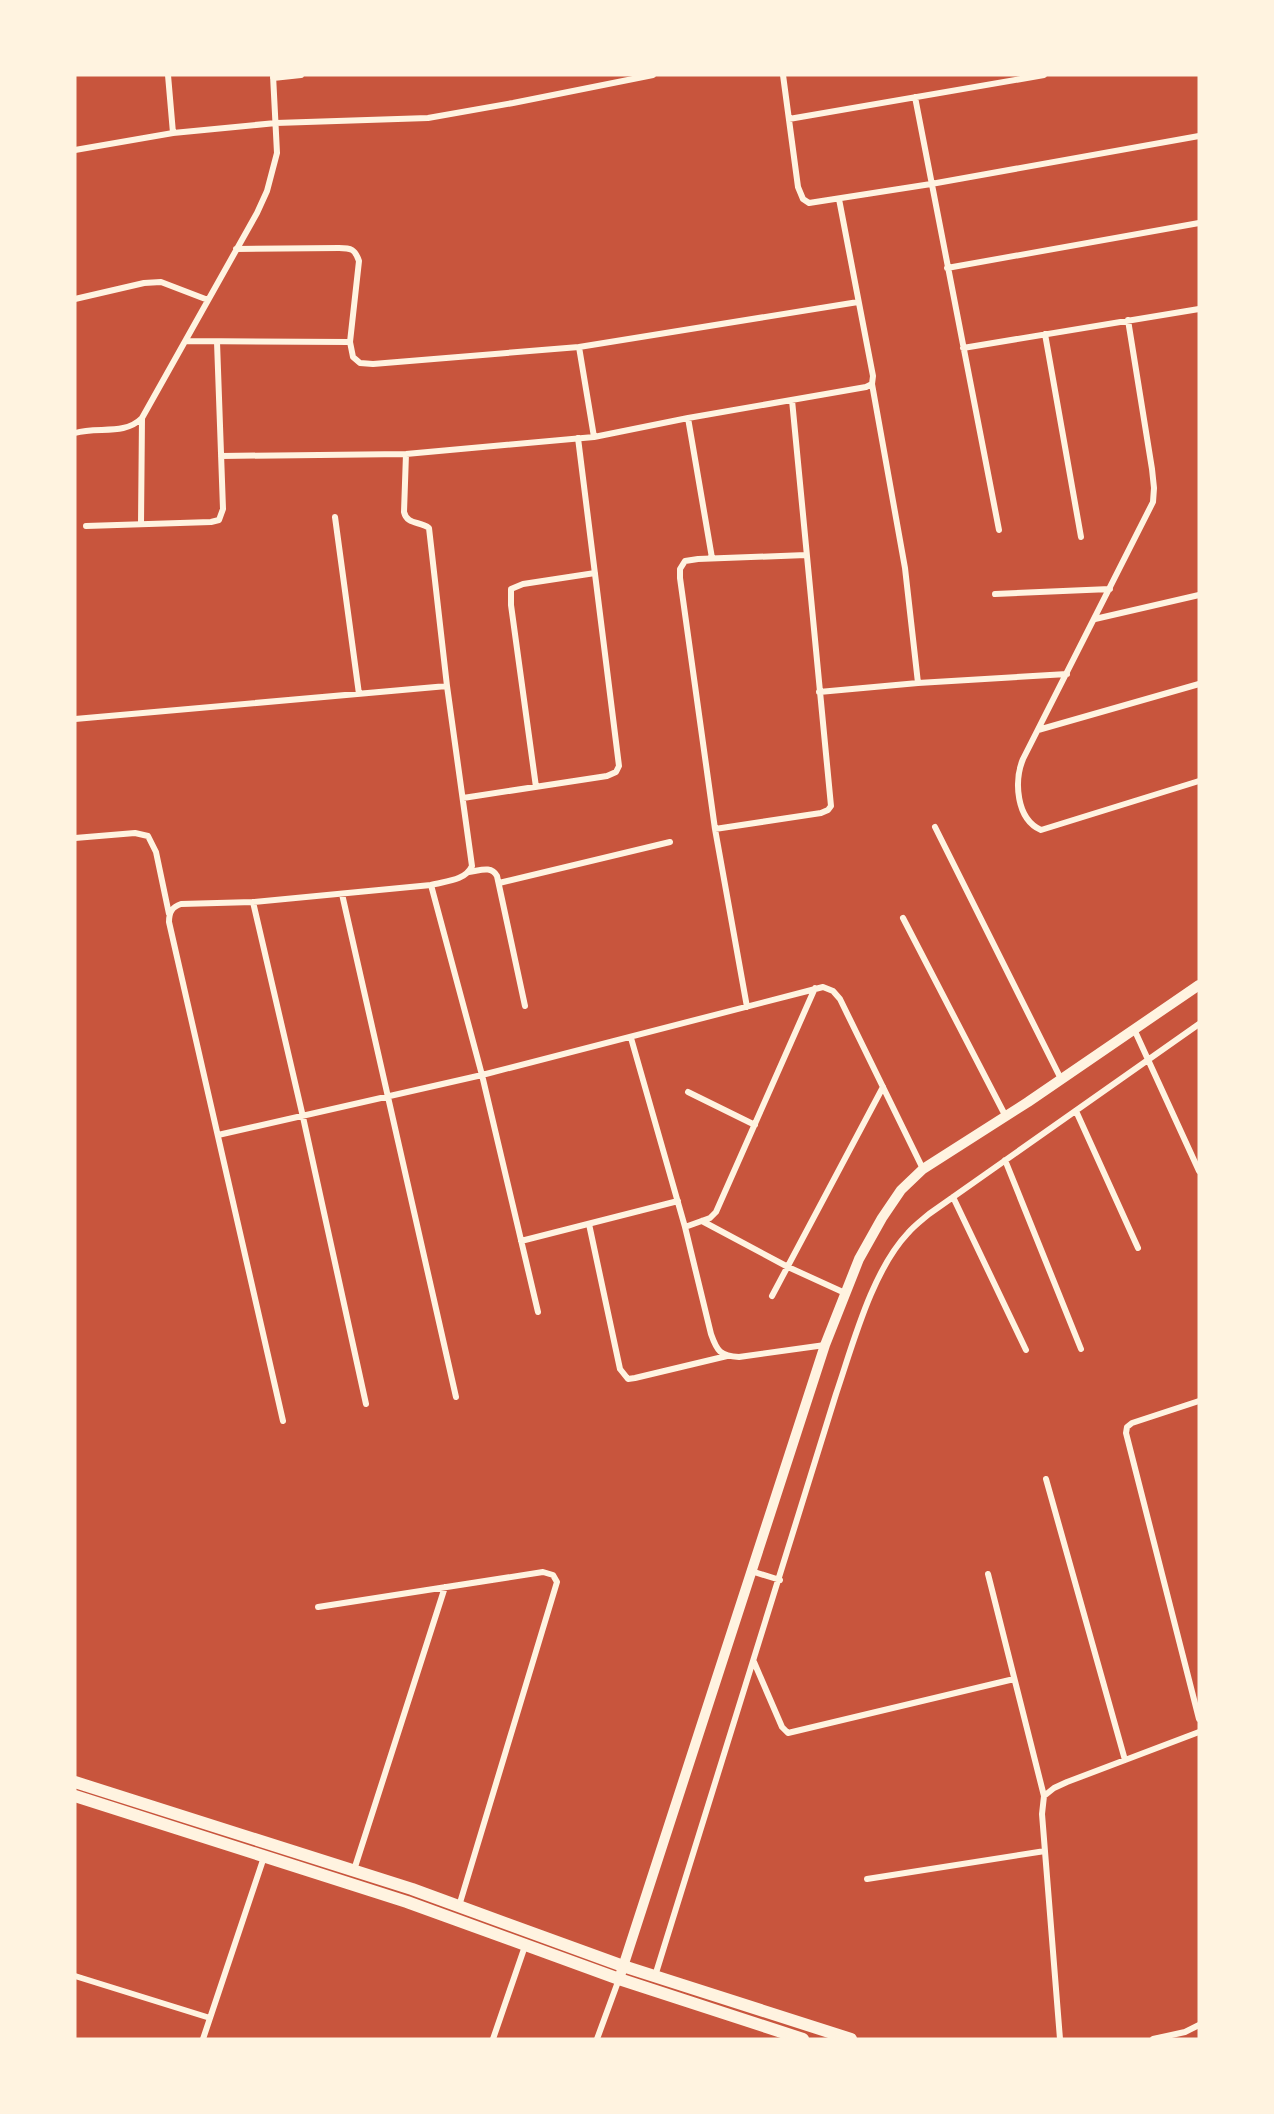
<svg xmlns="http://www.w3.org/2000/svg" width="1274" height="2114" viewBox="0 0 1274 2114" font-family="'Source Serif 4',serif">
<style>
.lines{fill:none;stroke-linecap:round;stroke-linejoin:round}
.minor{stroke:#fff3e0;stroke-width:6}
.tertiary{stroke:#fff3e0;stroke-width:10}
.secondary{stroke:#fff3e0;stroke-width:12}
</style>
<rect width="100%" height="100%" fill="#c8553d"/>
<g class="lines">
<path class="minor" d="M168,75L173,133
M783,75L798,187L803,199L809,203L931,184L1199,136
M273,78L301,75
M915,97L999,530
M789,119L1044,75
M75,150L173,133L276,123L428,118L513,103L653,75
M236,249L339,248C351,248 355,249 359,261L350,342L353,357L360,363L373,364L579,347L858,302
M947,268L1199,223
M75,299L144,283L161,282L208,300
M1128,320L1152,469L1154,488L1153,502L1023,759C1014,781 1016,819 1041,830L1199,781
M1045,334L1081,537
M186,341L350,342
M579,347L594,437
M963,348L1199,309
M872,384L905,568L918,683
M688,418L712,558
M75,433C98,426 124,436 142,418L257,213L267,191L277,153L273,75
M406,454L404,512C407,525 420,521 429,528L447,686
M221,456L406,454L594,437L688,418L866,387L872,384L873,376L839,199
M335,517L359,694
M141,524L142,418
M86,526L211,522L219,520L223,509L217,342
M995,594L1110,589
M1095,619L1199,595
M819,692L918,683L1067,674
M75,719L447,686L472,866C465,881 446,881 431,885L482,1075L823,987L833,991L840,999L923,1169
M1038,730L1199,684
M536,787L511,605V589L523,584L595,573
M463,798L607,776L616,772L619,766L578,438
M935,827L1061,1079
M715,829L821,813L828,810L831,806L792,400
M75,838L135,833L148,836L156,852L169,914
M469,872C479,871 491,865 497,876L525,1006
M499,883L670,842
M342,894L456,1397
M253,902L303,1117L366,1404
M903,918L1005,1115
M747,1007L715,829L680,578V569L685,561L698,559L806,555
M1134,1029L1199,1171
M631,1038L685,1227L711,1334C717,1351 720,1356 739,1357L825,1345
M688,1092L755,1125
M1076,1111L1138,1248
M218,1135L482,1075L538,1312
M1005,1160L1081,1349
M953,1197L1026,1350
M702,1221L788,1267L845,1293
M589,1224L620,1369L628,1379L635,1378L727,1356
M685,1227L710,1218L716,1212L815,988
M521,1241L678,1201
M772,1296L883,1087
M1199,1401L1132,1423L1127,1427L1126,1433L1199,1719
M283,1421L169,922C169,912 172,907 181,904L253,902L431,885
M1046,1479L1125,1760
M751,1571L780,1580
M988,1574L1044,1796
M318,1607L543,1572L553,1575L557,1582L459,1906
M754,1662L782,1727L788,1733L1014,1679
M354,1870L445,1587
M867,1879L1045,1851
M75,1976L210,2018
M655,1976L836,1394C853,1344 872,1271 908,1233C914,1226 922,1220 929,1214L1199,1024
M203,2039L264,1857
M493,2039L525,1946
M597,2039L619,1979
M1060,2039L1042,1814L1044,1796L1054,1788L1067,1782L1199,1732
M1153,2039L1185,2032L1199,2025"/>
<path class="tertiary" d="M619,1979L825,1345L859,1259L882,1218L901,1190L923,1169L1028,1102L1199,985"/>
<path class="secondary" d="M75,1782L412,1889L623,1966L851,2039
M75,1796L407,1902L619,1979L803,2039"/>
</g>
<rect width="1274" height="2114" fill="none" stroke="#fff3e0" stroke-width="153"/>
</svg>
